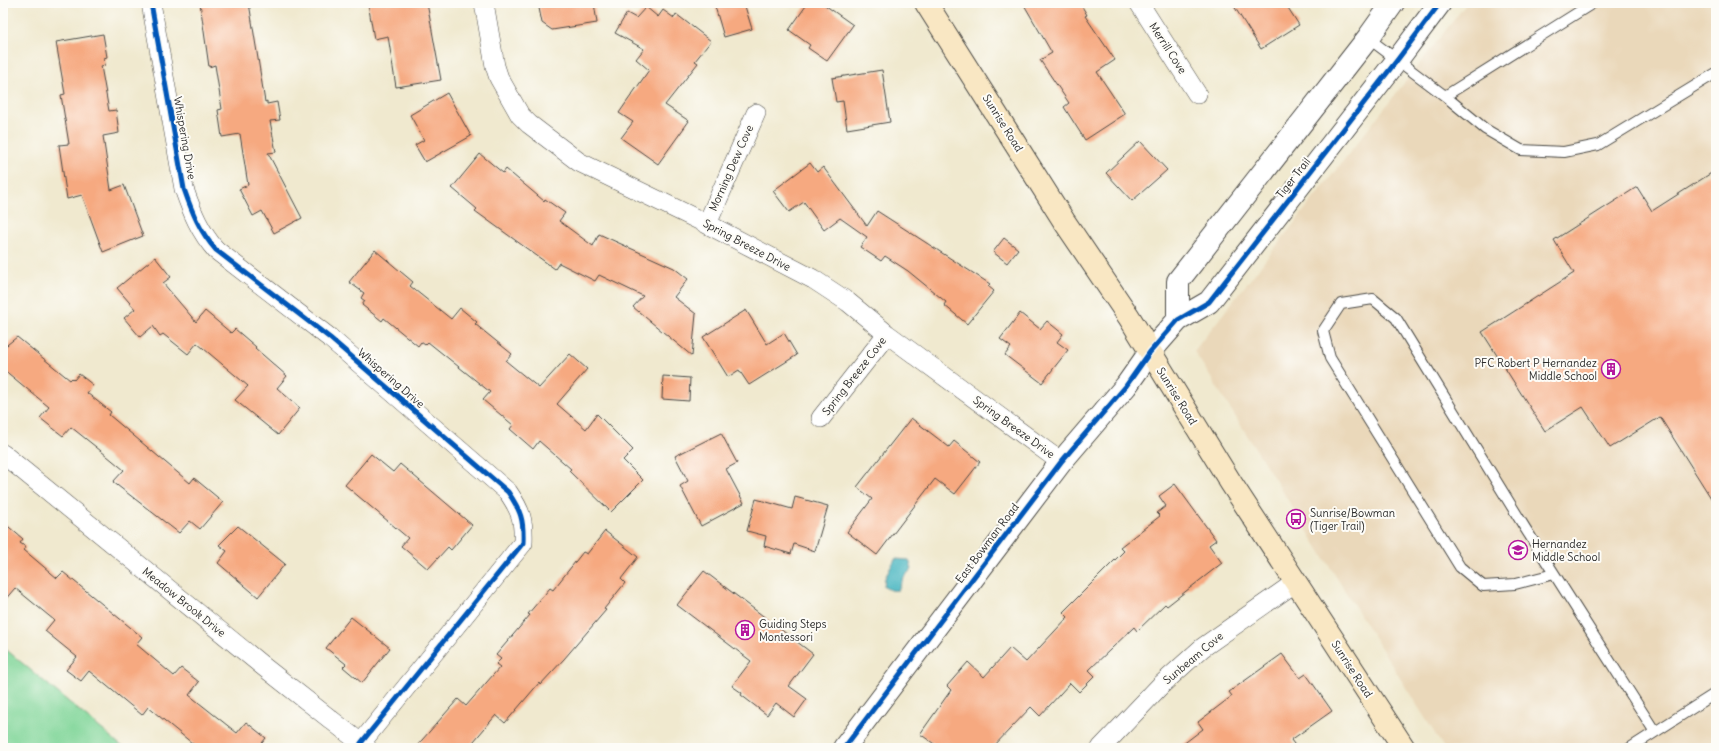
<svg xmlns="http://www.w3.org/2000/svg" width="1719" height="751" viewBox="0 0 1719 751" font-family="Delius,sans-serif">
<style>
.built{fill:#ead8ba}
.green{fill:#7fd598;stroke:#558062}
.water{fill:#47b6c1;stroke:#397076}
.building{fill:#f6a980}
.lines{fill:none;stroke-linecap:round;stroke-linejoin:round}
.service-casing{stroke:#494844;stroke-width:12}
.minor-casing{stroke:#494844;stroke-width:20}
.tertiary-casing{stroke:#494844;stroke-width:24}
.secondary-casing{stroke:#494844;stroke-width:24}
.service{stroke:#fff;stroke-width:10}
.minor{stroke:#fff;stroke-width:19}
.tertiary{stroke:#fff;stroke-width:22}
.secondary{stroke:#f9e7c3;stroke-width:22}
.cycleway-casing{stroke:#fdfcf7;stroke-width:8}
.cycleway{stroke:#0057b8;stroke-width:5}
.labels{text-anchor:middle;dominant-baseline:central;stroke-width:4;stroke-linejoin:round;paint-order:stroke}
.street-label{font-size:11px;fill:#2b2b2b;stroke:#fdfcf7}
.poi-label{font-size:11px;fill:#2b2b2b;stroke:#fdfcf7;text-anchor:start}
</style>
<rect width="100%" height="100%" fill="#fdfcf7"/>
<filter id="ink" filterUnits="userSpaceOnUse"><feTurbulence type="fractalNoise" baseFrequency=".025" numOctaves="2"/><feDisplacementMap in="SourceGraphic" scale="8" xChannelSelector="R" yChannelSelector="G"/><feConvolveMatrix kernelMatrix="1 2 1 2 8 2 1 2 1" color-interpolation-filters="sRGB"/></filter>
<filter id="wash" filterUnits="userSpaceOnUse"><feTurbulence type="fractalNoise" baseFrequency=".012" numOctaves="4" result="noise"/><feDisplacementMap in="SourceGraphic" scale="16" xChannelSelector="R" yChannelSelector="G"/><feGaussianBlur stdDeviation="0.9" result="paint"/><feColorMatrix in="noise" values="0 0 0 0 0 0 0 0 0 0 0 0 0 0 0 0 0 1.4 0 .05"/><feComposite in="paint" operator="in"/></filter>
<g filter="url(#wash)">
<rect width="100%" height="100%" fill="#f0e9cf"/>
<path class="built" d="M1467,3H1716V748H1444L1194,351Z"/>
<path class="green" d="M3,647L124,748H3Z"/>
<path class="water" d="M895,559L909,560L912,569L904,577L898,590C892,591 888,590 884,586L885,578Z"/>
<g id="blocks">
<path class="building" d="M200,3H249L265,102L267,101V104L277,102L280,120L270,121L276,152L268,153L302,218L274,233L262,211L253,216L239,189L248,185L240,134L222,137L218,110L222,109L215,65L209,67Z
M368,3H427L441,80L396,87L388,36L374,39Z
M538,3H594L597,23L552,30L542,23Z
M714,3H744L752,29L724,37Z
M808,3H822L853,25L827,61L808,48L810,45L789,30Z
M1023,3H1080L1087,15L1085,16L1115,60L1097,72L1125,114L1085,140L1064,107L1069,103L1040,60L1052,53Z
M1232,3H1285L1299,25L1261,49Z
M646,7L658,17L663,10L674,18L676,14L711,41L695,61L698,63L665,105L689,121L658,164L621,138L633,122L619,113L649,70L636,59L644,49L615,33L627,13L636,18Z
M103,34L107,57L104,58L105,65L101,66L109,111L116,110L119,133L103,136L111,190L124,185L143,236L103,252L82,195L67,199L59,145L69,144L61,95L65,94L56,42Z
M882,70L890,122L847,129L843,101L836,102L832,78Z
M447,93L471,136L425,162L415,145L424,140L410,115Z
M1140,141L1167,170L1132,201L1106,173Z
M480,154L503,173L506,169L544,201L545,199L565,213L559,221L593,246L599,234L674,268L688,279L674,297L696,314L692,356L633,307L643,296L599,275L595,281L559,263L555,269L475,211L477,209L452,188Z
M810,163L817,172L823,167L867,226L877,211L990,284L988,286L994,291L967,324L944,305L946,302L908,271L885,256L881,261L860,247L867,237L840,218L824,230L804,202L789,212L773,191Z
M1716,170V506L1660,417L1610,448L1583,407L1545,431L1482,332L1574,273L1554,240L1637,187L1652,211Z
M1004,238L1018,249L1007,263L993,252Z
M375,250L413,282L410,286L451,319L460,308L477,322L475,324L512,354L506,361L539,388L570,354L587,369L557,404L586,429L597,414L633,450L623,460L643,480L611,512L569,471L571,469L539,441L533,449L510,429L513,425L483,400L490,392L428,342L425,345L421,342L418,346L384,318L382,321L362,305L365,301L361,298L364,293L349,282Z
M155,257L171,277L163,283L196,322L205,311L231,333L235,329L256,347L255,348L287,376L277,388L300,408L278,435L235,400L248,386L197,343L188,354L163,334L160,336L153,326L140,337L124,318L135,309L117,288Z
M746,310L767,344L784,333L797,355L749,385L739,370L728,377L703,337Z
M1020,313L1040,329L1047,321L1063,334L1057,342L1068,350L1042,383L1005,355L1011,347L1000,339Z
M17,337L70,380L72,378L74,380L79,374L93,385L87,393L111,412L109,415L190,483L194,478L223,502L200,529L190,521L179,533L113,482L124,470L101,451L71,427L63,436L40,418L49,407L3,369V348Z
M663,376L690,378L689,401L662,399Z
M911,418L949,447L954,441L980,462L955,494L935,479L877,555L847,532L872,499L857,487Z
M721,433L737,463L726,469L744,503L701,526L680,486L688,481L675,456Z
M371,454L393,472L400,464L472,525L451,550L448,547L428,569L401,546L408,538L345,485Z
M1175,484L1216,540L1209,545L1222,563L1167,606L1165,604L1137,631L1134,627L1089,670L1095,676L1079,692L1070,683L1040,716L1031,707L992,748H940L920,734L951,690L947,686L968,662L984,677L1010,648L1026,662L1068,617L1063,612L1124,551L1120,547L1160,516L1157,513L1166,506L1159,496Z
M795,497L828,506L815,551L794,544L791,554L764,546L766,536L747,531L756,499L792,509Z
M3,522L23,539L20,543L26,547L24,550L57,578L63,572L142,637L136,644L174,676L181,668L199,682L189,695L237,733L246,722L266,738L258,748H198L148,707L142,715L89,671L81,681L66,670L77,657L45,631L54,620L15,588L3,602Z
M238,526L285,564L258,597L218,563L227,551L219,545Z
M605,531L638,557L621,579L625,583L604,609L606,610L564,659L540,685L539,683L505,723L496,715L468,748H415L458,699L466,706L500,667L496,664L501,659L496,655L530,615L528,614L550,588L553,590L583,552L587,554Z
M704,571L813,654L789,686L807,699L794,717L776,703L767,715L741,695L742,693L732,686L751,661L677,605Z
M351,617L390,648L362,683L343,667L346,664L326,648Z
M1282,654L1300,678L1306,674L1332,711L1291,740L1297,748H1178L1203,729L1198,722L1232,696L1229,692Z"/>
</g>
</g>
<g filter="url(#ink)">
<use href="#blocks" fill-opacity="0" stroke="#494844" stroke-width="1"/>
<g class="lines">
<g class="service-casing">
<path id="service" d="M1368,38L1445,96L1485,129L1521,150L1564,152L1598,145L1716,73
M1445,96L1593,3
M1554,574L1515,584L1483,586L1460,567L1330,358L1323,331L1341,304L1373,299L1396,318L1525,528L1655,732
M1630,748L1716,693"/>
</g>
<g class="minor-casing">
<path id="minor" d="M151,3L184,189C192,212 200,232 216,250L330,338L508,492C521,511 524,520 523,543L361,743
M484,3L495,66L499,78L520,115L529,124L579,162L707,224L813,279L848,302L887,334L1061,462
M1139,3L1197,94
M707,224L756,113
M821,418L887,334
M3,454L264,667L367,748
M1101,748L1160,686L1202,648L1296,582"/>
</g>
<g class="tertiary-casing">
<path id="tertiary" d="M1178,320V281L1368,38L1393,3
M844,748L1061,462L1126,386L1150,352L1178,320L1209,302L1398,59L1440,3"/>
</g>
<g class="secondary-casing">
<path id="secondary" d="M926,3L1064,221L1129,317L1231,483L1404,748"/>
</g>
<use href="#service" class="service"/>
<use href="#minor" class="minor"/>
<use href="#tertiary" class="tertiary"/>
<use href="#secondary" class="secondary"/>
<g class="cycleway-casing">
<path id="cycleway" d="M151,3L184,189C192,212 200,232 216,250L330,338L508,492C521,511 524,520 523,543L361,743
M844,748L1061,462L1126,386L1150,352L1178,320L1209,302L1398,59L1440,3"/>
</g>
<use href="#cycleway" class="cycleway"/>
</g>
</g>
<defs>
<g id="building-ring" transform="scale(1)"><circle r="9.5" fill="#fdfcf7" stroke="#b5179e" stroke-width="1.5"/><path d="M-4-6H4V6H1V3H-1V6H-4ZM-2.5-4.3h1.7v1.8h-1.7ZM.8-4.3h1.7v1.8H.8ZM-2.5-1h1.7V.8h-1.7ZM.8-1h1.7V.8H.8Z" fill="#b5179e"/></g>
<g id="bus-ring" transform="scale(1)"><circle r="9.5" fill="#fdfcf7" stroke="#b5179e" stroke-width="1.5"/><path d="M-5-6H5V4H4V6H2V4H-2V6H-4V4H-5ZM-3.5-4V0h7V-4ZM-3.5 1.2v1.5H-2V1.2ZM2 1.2v1.5H3.5V1.2Z" fill="#b5179e"/></g>
<g id="school-ring" transform="scale(1)"><circle r="9.5" fill="#fdfcf7" stroke="#b5179e" stroke-width="1.5"/><path d="M0-5L7-2L0 1L-7-2ZM-4 1L0 2.5L4 1V4Q0 6-4 4Z" fill="#b5179e"/></g>
</defs>
<g fill-rule="evenodd">
<use href="#building-ring" x="1611" y="369"/>
<use href="#bus-ring" x="1296" y="519"/>
<use href="#school-ring" x="1518" y="550"/>
<use href="#building-ring" x="745" y="630"/>
</g>
<g class="labels">
<g class="street-label">
<text transform="translate(1168 48) rotate(57)">Merrill Cove</text>
<text transform="translate(1003 123) rotate(58)">Sunrise Road</text>
<text transform="translate(185 138) rotate(80)">Whispering Drive</text>
<text transform="translate(731 168) rotate(-66)">Morning Dew Cove</text>
<text transform="translate(1293 178) rotate(-52)">Tiger Trail</text>
<text transform="translate(747 245) rotate(28)">Spring Breeze Drive</text>
<text transform="translate(854 376) rotate(-52)">Spring Breeze Cove</text>
<text transform="translate(391 378) rotate(41)">Whispering Drive</text>
<text transform="translate(1177 396) rotate(58)">Sunrise Road</text>
<text transform="translate(1014 427) rotate(36)">Spring Breeze Drive</text>
<text transform="translate(987 543) rotate(-53)">East Bowman Road</text>
<text transform="translate(184 602) rotate(39)">Meadow Brook Drive</text>
<text transform="translate(1193 658) rotate(-40)">Sunbeam Cove</text>
<text transform="translate(1352 669) rotate(57)">Sunrise Road</text>
</g>
<g class="poi-label">
<text x="1597" y="363" text-anchor="end">PFC Robert P Hernandez<tspan x="1597" dy="13">Middle School</tspan></text>
<text x="1310" y="513">Sunrise/Bowman<tspan x="1310" dy="13">(Tiger Trail)</tspan></text>
<text x="1532" y="544">Hernandez<tspan x="1532" dy="13">Middle School</tspan></text>
<text x="759" y="624">Guiding Steps<tspan x="759" dy="13">Montessori</tspan></text>
</g>
</g>
<rect width="1719" height="751" fill="none" stroke="#fdfcf7" stroke-width="16"/>
</svg>
